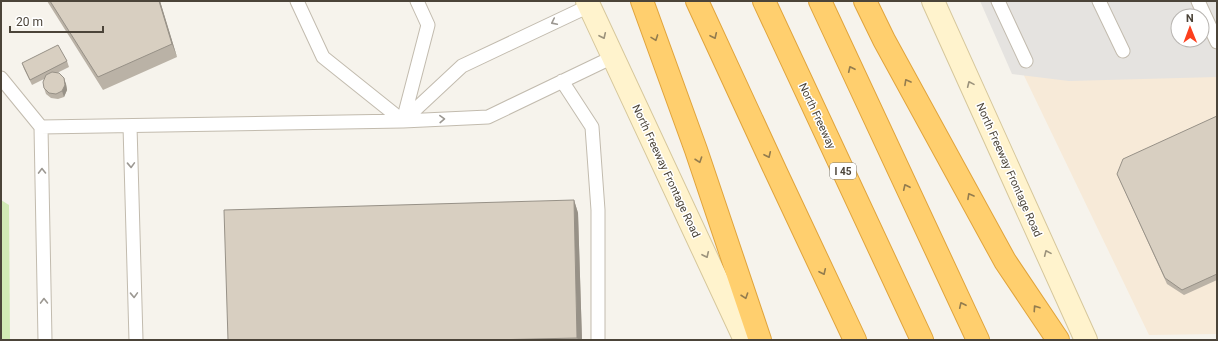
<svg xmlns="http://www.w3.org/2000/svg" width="1218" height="341" viewBox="0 0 1218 341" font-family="Roboto,sans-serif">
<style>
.commercial{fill:#f7ead8;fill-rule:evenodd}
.green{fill:#d2eab5}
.parking{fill:#e5e3e0;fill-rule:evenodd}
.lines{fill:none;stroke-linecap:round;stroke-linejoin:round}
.lane-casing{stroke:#c2bbae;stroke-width:15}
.secondary-casing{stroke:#d6c79b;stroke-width:24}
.highway-casing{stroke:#e0a43c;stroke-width:24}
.lane{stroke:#fff;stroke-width:13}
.secondary{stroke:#fff3cd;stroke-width:22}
.highway{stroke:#ffcf6e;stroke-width:22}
.wall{fill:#bab2a6}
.shaded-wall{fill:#979187}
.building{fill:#d8cfc1;stroke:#979187}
.oneway{stroke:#9c9892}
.oneway2{stroke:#9c937c}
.oneway3{stroke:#937c4e}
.labels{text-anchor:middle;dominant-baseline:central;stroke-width:3;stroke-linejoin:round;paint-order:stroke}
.shield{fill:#fff;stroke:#817c74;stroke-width:1}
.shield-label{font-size:10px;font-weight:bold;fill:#4b4439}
.street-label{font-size:11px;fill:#4b4439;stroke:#fff}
</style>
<rect width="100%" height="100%" fill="#f6f3ec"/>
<path class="commercial" d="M988,1H1217V334L1149,335ZM1178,16H1202V40H1178Z"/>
<path class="green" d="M1,200L9,205L10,340H1Z"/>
<path class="parking" d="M980,1H1217V77L1069,81L1012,74ZM1178,16H1202V40H1178Z"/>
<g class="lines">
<g class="lane-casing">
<path id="lane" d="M297,1L323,57L403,121
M998,1L1026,61
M1099,1L1123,51
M1198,1L1217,42
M1,78L41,127L45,340
M562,81L592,127L598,210V340
M403,121L462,66L589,6
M403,121L428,25L417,1
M130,126L136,340
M41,127L403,121L488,117L613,57"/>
</g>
<g class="secondary-casing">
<path id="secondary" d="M587,1L745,340
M933,1L1086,340"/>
</g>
<g class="highway-casing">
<path id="highway" d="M642,1L696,150L760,340
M697,1L776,172L855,340
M764,1L922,340
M820,1L978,340
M865,1L884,40L1005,261L1058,340"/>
</g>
<use href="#lane" class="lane"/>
<use href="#secondary" class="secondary"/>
<use href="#highway" class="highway"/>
</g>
<path class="wall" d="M47,1H160L177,57L103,90Z
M67,61L69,67L57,73L66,84L67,90L64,97L58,99L51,98L46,94L44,88V79L32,85L24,69L22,63Z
M1217,116V280L1184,295L1167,284L1117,174Z
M574,200L578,213L582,340H228Z"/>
<path class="shaded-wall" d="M159,1H160L177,57L172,44Z
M64,78L66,84L67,90L64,97L62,91Z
M574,200L578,213L582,340H578L577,338Z"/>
<path class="building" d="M50,1H159L172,44L98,77Z
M58,45L67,61L30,80L22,63Z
M52,72L59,73L64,78L65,85L62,91L56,94L49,93L44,88L43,82L46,75Z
M1217,116V274L1182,290L1165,278L1117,174L1123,159Z
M574,200L577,338L490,340H228L224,210Z"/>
<defs><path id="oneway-chevron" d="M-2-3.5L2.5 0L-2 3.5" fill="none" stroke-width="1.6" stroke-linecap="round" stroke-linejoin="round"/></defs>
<g class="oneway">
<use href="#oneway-chevron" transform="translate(554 22) rotate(154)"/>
<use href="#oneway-chevron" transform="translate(442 119) rotate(-2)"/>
<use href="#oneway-chevron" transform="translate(131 165) rotate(88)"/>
<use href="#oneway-chevron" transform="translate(42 171) rotate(-91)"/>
<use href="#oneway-chevron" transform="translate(134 295) rotate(88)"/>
<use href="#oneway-chevron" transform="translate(44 301) rotate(-91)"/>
</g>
<g class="oneway2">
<use href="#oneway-chevron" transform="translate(603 36) rotate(65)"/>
<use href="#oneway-chevron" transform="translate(970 84) rotate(-114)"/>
<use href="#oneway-chevron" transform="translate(1047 253) rotate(-114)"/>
<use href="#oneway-chevron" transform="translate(706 255) rotate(65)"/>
</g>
<g class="oneway3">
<use href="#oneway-chevron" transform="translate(714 36) rotate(65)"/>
<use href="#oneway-chevron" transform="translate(655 38) rotate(70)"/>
<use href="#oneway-chevron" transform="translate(851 69) rotate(-115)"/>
<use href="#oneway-chevron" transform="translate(907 82) rotate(-119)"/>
<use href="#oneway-chevron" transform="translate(768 155) rotate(65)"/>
<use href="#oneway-chevron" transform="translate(699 160) rotate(71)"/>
<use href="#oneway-chevron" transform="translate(906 187) rotate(-115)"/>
<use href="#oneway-chevron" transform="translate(970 196) rotate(-119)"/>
<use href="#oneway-chevron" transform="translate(823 272) rotate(65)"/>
<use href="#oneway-chevron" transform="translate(745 296) rotate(71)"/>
<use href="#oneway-chevron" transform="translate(962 305) rotate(-115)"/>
<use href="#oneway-chevron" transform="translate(1036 308) rotate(-124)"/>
</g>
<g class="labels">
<rect class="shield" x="830" y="163" width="26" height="16" rx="3"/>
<g class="shield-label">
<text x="843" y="171">I 45</text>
</g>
<g class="street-label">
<text transform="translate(817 116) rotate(65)">North Freeway</text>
<text transform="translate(1009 170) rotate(66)">North Freeway Frontage Road</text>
<text transform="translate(666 171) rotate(65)">North Freeway Frontage Road</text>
</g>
</g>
<rect width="1218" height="341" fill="none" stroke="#4b4439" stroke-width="4"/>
<g transform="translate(1190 28) rotate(359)"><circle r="19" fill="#ffffff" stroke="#b7b4b0"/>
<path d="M0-3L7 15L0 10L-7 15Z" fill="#fc3f1d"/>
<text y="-6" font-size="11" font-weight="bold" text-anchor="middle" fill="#4b4439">N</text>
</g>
<path d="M10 26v6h93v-6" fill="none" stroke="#4b4439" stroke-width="2"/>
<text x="16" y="26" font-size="12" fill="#4b4439" stroke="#ffffff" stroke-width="3" paint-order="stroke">20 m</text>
</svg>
